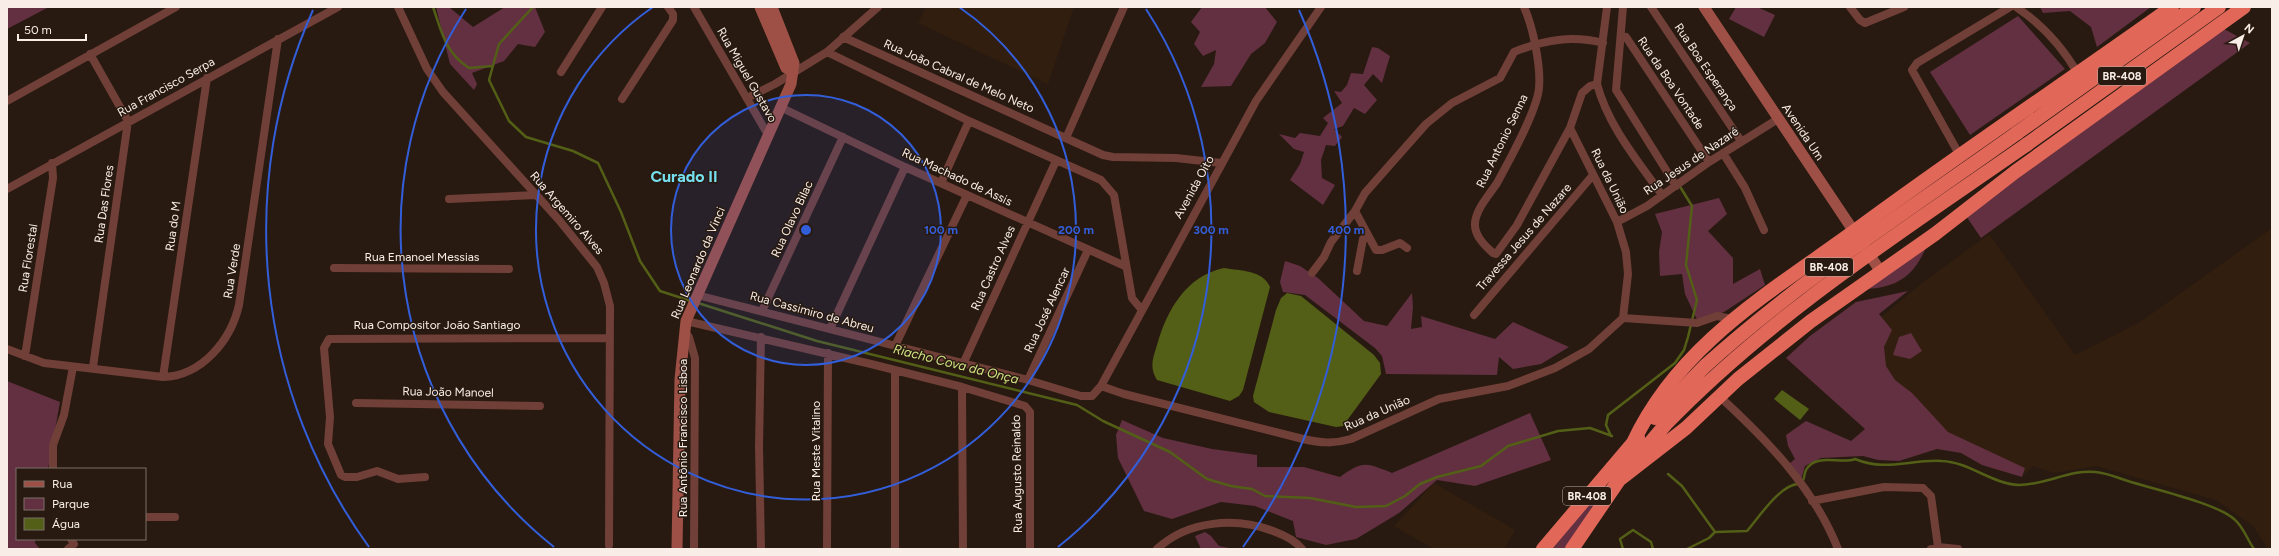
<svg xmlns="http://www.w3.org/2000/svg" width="2279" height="556" viewBox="0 0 2279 556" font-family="Figtree,sans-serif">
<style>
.built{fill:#311e0f}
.green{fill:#623041}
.water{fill:#535f16}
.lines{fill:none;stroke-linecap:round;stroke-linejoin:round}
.stream{stroke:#535f16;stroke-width:2.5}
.street{stroke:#703f38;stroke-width:8}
.secondary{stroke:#9e5046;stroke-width:11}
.highway{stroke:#e16759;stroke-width:14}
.highway-bridge{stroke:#e16759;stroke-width:14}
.ring{fill:none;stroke:#335eda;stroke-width:2}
.labels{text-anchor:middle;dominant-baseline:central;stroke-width:3;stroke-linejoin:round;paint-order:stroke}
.shield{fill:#281a10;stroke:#baaea6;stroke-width:1}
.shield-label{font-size:11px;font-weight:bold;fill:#f8eee7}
.street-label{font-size:12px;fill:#f8eee7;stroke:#281a10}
.water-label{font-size:13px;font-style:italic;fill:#d2e583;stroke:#281a10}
.district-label{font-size:16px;font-weight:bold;fill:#77e0f0;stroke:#281a10}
.centre{fill:#335eda;stroke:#281a10;stroke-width:2}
.ring-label{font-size:12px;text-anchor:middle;font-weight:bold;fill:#335eda;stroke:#281a10;stroke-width:3;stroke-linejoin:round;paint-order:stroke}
</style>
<rect width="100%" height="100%" fill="#281a10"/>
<path class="built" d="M926,7H1074L1048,84L918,23Z
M2272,228V549H2268L2253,526L2216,500L2096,466L2054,473L2033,466L2025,474L1992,469L1972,451L1832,358L1921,284L1989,234L2075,355L2140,322Z
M1434,483L1515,530L1504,549H1434L1394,526Z"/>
<path class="green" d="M7,7H49L7,29Z
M436,7H449L473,27L505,7H535L545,32L535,47L518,44L504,61L472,73L477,84L474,90L450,64Z
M1202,7H1265L1277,22L1265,43L1251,54L1231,86L1201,87L1214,64L1216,50L1203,56L1194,44L1200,32L1191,22Z
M1736,7H1757L1775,15L1764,37L1729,19Z
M2040,7H2151L2097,47L2091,27L2070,11L2043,13Z
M2018,16L2065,69L1970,135L1930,72Z
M2224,29L2250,43L1981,238L1966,216Z
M1372,47L1378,48L1390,56L1382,83L1373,74L1364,85L1377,100L1365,114L1354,108L1343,126L1334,129L1342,137L1335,146L1326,145L1321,160L1322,178L1335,185L1323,205L1290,180L1300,164L1304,152L1294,149L1279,134L1295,138L1300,133L1320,136L1328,123L1323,118L1342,103L1334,91L1341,92L1347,85L1351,73L1363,74Z
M1719,198L1727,214L1708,231L1733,258V284L1760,269L1765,285L1724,312L1698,322L1685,294L1682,274L1660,276L1659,252L1662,232L1655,214Z
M1928,243C1916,272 1902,287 1867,289Z
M1285,261L1300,266L1318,278L1364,321L1387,326L1412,293L1413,307L1411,329L1422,327L1421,316L1495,339L1513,322L1569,347L1541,364L1513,369L1499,357L1497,375L1386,374L1382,356L1375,348L1305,295L1283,292L1280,282Z
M1908,291L1879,314L1892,330L1884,347L1886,366L1895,380L1912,393L1948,432L2025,468L2022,477L1982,465L1961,453L1937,449L1899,461L1878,460L1863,456L1821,458L1805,466L1801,480L1790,463L1795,459L1788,446L1786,435L1806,421L1851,441L1865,429L1786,358L1810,336L1856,302Z
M1911,333L1922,351L1910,359L1893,355L1899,337Z
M7,381L60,402L48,469H17V539H35V543L40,549H7Z
M1530,413L1551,460L1475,486L1437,480L1399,513L1356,539L1326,545L1296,537L1293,521L1255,506L1221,502L1172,519L1144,511L1118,458L1116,435L1122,420L1163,438L1212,449L1257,455V467H1304L1340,477C1364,460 1366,463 1392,473Z
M1596,494L1599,496L1565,549H1552Z
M1205,532L1211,536L1219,546L1235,549H1201L1195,536Z"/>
<path class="water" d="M1224,268C1241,271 1263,270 1270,287L1243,390L1239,396L1230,401L1157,380C1149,367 1153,358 1157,345C1167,310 1186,276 1224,268Z
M1287,293L1301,296L1374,355L1380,363L1381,374L1343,426L1336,427L1269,412L1254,402L1253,396L1276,310L1281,298Z
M1782,390L1809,409L1800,420L1774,399Z"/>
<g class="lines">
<path class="stream" d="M433,7C442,33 445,52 469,68L493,66
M533,7L499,44L489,80L509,121L526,137L573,151L598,163L621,212L640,261L660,291L691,301
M698,303L817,341L1077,405L1103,421L1170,452L1207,479L1231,486L1252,489L1265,496L1310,498L1356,507L1386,506L1405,496L1420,484L1437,477L1481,466L1508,446L1558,431L1590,428L1612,436
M1611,436L1606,425L1608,415L1675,363L1684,350L1688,337L1697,300L1686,265L1692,206L1679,185
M1668,474L1682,486L1715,532
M1802,482C1805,478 1804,474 1806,470C1816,452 1842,465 1855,459C1886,472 1910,459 1942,461C1969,462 1992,484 2019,485C2046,485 2070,469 2096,472C2107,473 2118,478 2128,481C2153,489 2216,503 2234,519C2243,526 2247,539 2254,549
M1715,532L1747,531C1759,517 1780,485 1798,484
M1623,549L1620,539L1633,530L1651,542L1653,549
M1687,549L1709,538L1715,532"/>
<path class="street" d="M398,7L427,69L443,92L559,220L597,267L604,283L610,306L609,545
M694,7L768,135
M1524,7C1533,27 1541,66 1539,88C1537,111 1509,161 1497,183C1490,194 1476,209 1475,223C1474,235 1484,245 1493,253L1496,254L1517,225L1570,128L1582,93L1590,86L1597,84
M1607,7L1597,84C1608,126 1638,161 1662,195
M1623,7L1616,90L1676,186
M1651,7L1741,141
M1850,7L1860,20L1865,23L1904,7
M2016,7C2043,25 2062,46 2078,74
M843,37L1103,155L1113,157L1176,158L1221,163
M1626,37L1709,162
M827,52L969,121L1101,180L1114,195L1132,298L1141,309
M90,54L128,121L93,367
M561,72L602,7
M747,98L775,84L827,52L878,7
M622,99L673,20V14L668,7
M7,101L176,7
M780,107L905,167L1125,266
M1066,138L1124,7
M1723,153L1745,188L1764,230
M1959,154L1912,70L1917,63L2010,7
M941,183L969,121
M7,189L338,7
M449,199L536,195
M1355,211L1376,250H1382L1400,243L1407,248
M1617,222L1647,206L1709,162L1778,119
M334,268L509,269
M1357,271L1363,239L1367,234
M1312,273L1324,257L1331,242L1355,211L1365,193L1426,124L1452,103L1500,78L1514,52C1544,40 1572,35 1603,43
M697,295L1028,380L1081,396H1092L1101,386L1256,101L1321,7
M762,311L843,137
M1474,315L1593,175
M1623,318L1697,323L1717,316L1732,319
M686,321L871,364L962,387L1025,406L1030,412V549
M830,329L905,167
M684,331L689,337L695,358L694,549
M761,337L759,447L761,549
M895,346L967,195
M7,349L44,363L163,377C202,376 231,340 239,305L278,39
M25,356L53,178L52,163
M963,364L1056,161
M163,377L207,78
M1028,380L1088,250
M1101,386L1124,394L1303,439C1320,443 1334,444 1351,439L1439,399L1508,386L1555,368L1589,349L1623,318L1628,274L1626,252L1617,222L1570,128
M962,387L963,549
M1719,396C1767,440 1814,488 1838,549
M356,403L540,406
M53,469V445L64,415L73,367
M425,477L398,479L377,471L357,477H345L341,475L328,444L330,417L324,348L329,339L609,338
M1812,501L1884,487L1923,488L1931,496L1938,547
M145,517H175
M68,549L74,544L71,539
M827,549L828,353
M895,549V370
M1157,549C1188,520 1236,517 1273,531C1284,535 1295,540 1302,549
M1931,549L1938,547L1958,549"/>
<path class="secondary" d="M760,7L786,68L793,72
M1704,7L1881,272
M677,549L680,379L686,321L791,84L794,63L772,7"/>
<path class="highway" d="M2017,133L2194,7
M2026,145L2219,7
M1633,443C1679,344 1771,292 1856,230C1960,153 2067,82 2172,7
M1619,480L1686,428L1738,379L1811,321L1935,234L2015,172L2244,7
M1543,549L1638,437
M1572,549L1619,480L1665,425"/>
<path class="highway-bridge" d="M1655,418C1672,401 1688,383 1705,366C1801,279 1912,208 2017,133
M1665,425C1771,315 1901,232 2026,145"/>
</g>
<circle cx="806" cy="230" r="135" fill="#335eda" fill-opacity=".12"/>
<g class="ring">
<circle cx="806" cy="230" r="135"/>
<path d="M959 7A270 270 0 1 1 653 7"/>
<path d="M554 547A405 405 0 0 1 466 9M1146 9A405 405 0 0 1 1058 547"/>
<path d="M369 547A540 540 0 0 1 313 10M1299 10A540 540 0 0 1 1243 547"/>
</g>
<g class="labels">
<g class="shield">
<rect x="2098" y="67" width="48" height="18" rx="3"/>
<rect x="1805" y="258" width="48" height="18" rx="3"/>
<rect x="1563" y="487" width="48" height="18" rx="3"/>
</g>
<g class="shield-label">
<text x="2122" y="76">BR-408</text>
<text x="1829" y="267">BR-408</text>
<text x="1587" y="496">BR-408</text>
</g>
<g class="street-label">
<text transform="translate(1706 67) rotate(56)">Rua Boa Esperança</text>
<text transform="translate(747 75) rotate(60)">Rua Miguel Gustavo</text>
<text transform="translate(959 76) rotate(24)">Rua João Cabral de Melo Neto</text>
<text transform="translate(1671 83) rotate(56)">Rua da Boa Vontade</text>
<text transform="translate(166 87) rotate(-29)">Rua Francisco Serpa</text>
<text transform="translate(1803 132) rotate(56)">Avenida Um</text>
<text transform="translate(1502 141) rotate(-64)">Rua Antonio Senna</text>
<text transform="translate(1691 161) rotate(-34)">Rua Jesus de Nazaré</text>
<text transform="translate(957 177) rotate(25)">Rua Machado de Assis</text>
<text transform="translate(1610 181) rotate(64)">Rua da União</text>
<text transform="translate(1194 187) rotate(-61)">Avenida Oito</text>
<text transform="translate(104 204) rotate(-82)">Rua Das Flores</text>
<text transform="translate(567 213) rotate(49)">Rua Argemiro Alves</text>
<text transform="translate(792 219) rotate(-65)">Rua Olavo Bilac</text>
<text transform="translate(173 226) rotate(-82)">Rua do M</text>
<text transform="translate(1524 237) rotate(-49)">Travessa Jesus de Nazare</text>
<text x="422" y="257">Rua Emanoel Messias</text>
<text transform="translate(28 258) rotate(-81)">Rua Florestal</text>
<text transform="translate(698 263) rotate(-67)">Rua Leonardo da Vinci</text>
<text transform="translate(993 268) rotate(-66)">Rua Castro Alves</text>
<text transform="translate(232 271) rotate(-81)">Rua Verde</text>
<text transform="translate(1047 310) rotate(-65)">Rua José Alencar</text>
<text transform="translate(812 312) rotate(15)">Rua Cassimiro de Abreu</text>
<text x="437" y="325">Rua Compositor João Santiago</text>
<text transform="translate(448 392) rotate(1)">Rua João Manoel</text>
<text transform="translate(1377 413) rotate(-24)">Rua da União</text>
<text transform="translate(683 438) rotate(-90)">Rua Antônio Francisco Lisboa</text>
<text transform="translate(816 451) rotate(-90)">Rua Meste Vitalino</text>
<text transform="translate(1017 474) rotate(-91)">Rua Augusto Reinaldo</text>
</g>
<g class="water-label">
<text transform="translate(956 364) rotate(14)">Riacho Cova da Onça</text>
</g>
<g class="district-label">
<text x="684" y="176">Curado II</text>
</g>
</g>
<circle cx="806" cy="230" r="6" class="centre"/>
<g class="ring-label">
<text x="941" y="234">100 m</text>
<text x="1076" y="234">200 m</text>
<text x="1211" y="234">300 m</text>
<text x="1346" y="234">400 m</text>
</g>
<rect width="2279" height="556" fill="none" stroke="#f8eee7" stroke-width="16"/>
<rect x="16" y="468" width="130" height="72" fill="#281a10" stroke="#7b6f66"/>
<rect x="24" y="481" width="20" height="6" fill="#9e5046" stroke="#7b6f66"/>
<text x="52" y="488" font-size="12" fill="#f8eee7">Rua</text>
<rect x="24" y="498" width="20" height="12" fill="#623041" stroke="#7b6f66"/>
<text x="52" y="508" font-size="12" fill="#f8eee7">Parque</text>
<rect x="24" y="518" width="20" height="12" fill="#535f16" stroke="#7b6f66"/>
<text x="52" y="528" font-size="12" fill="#f8eee7">Água</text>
<g transform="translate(2243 36) rotate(40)" stroke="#281a10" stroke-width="3" paint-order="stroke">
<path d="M0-3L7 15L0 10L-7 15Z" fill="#f8eee7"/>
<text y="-6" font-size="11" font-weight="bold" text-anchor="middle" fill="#f8eee7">N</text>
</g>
<path d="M18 34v6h68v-6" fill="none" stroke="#f8eee7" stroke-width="2"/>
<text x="24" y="34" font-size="12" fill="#f8eee7" stroke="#281a10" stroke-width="3" paint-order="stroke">50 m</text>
</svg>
